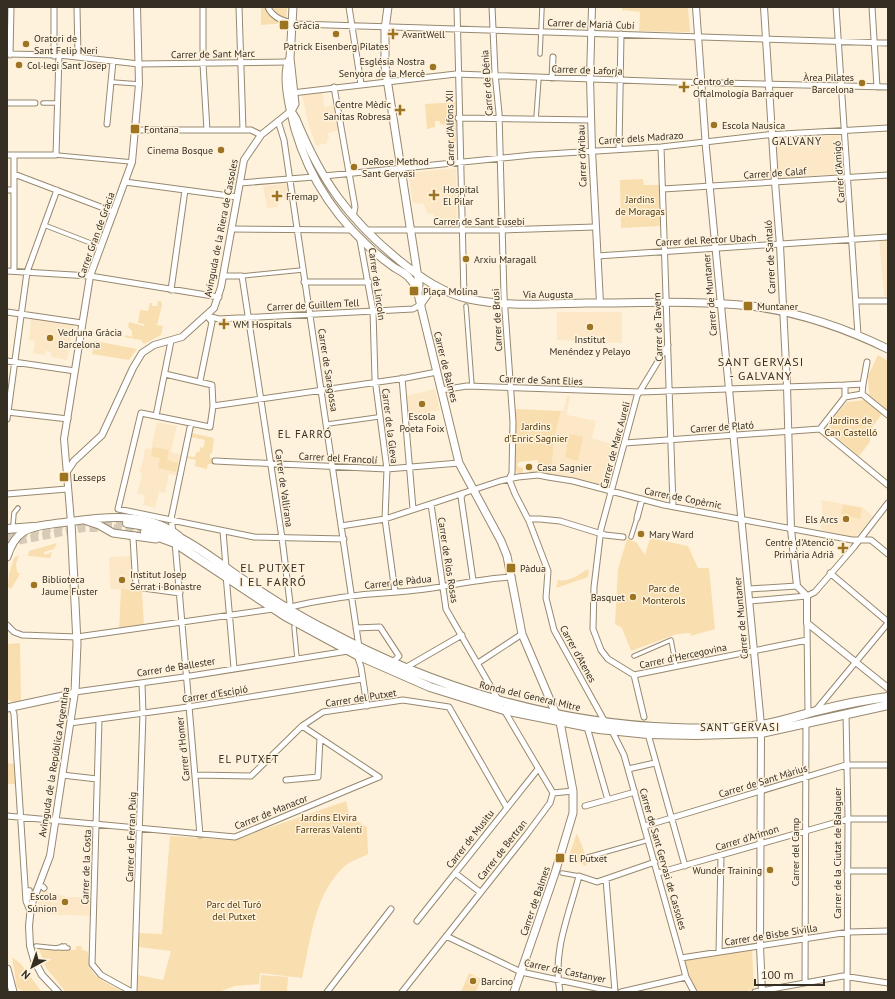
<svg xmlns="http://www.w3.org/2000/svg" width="895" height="999" viewBox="0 0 895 999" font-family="'PT Sans',sans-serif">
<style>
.built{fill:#fce8c6}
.green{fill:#f9deaf}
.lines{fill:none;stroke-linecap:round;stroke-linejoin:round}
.primary-tunnel{stroke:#d6cbb7;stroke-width:8;stroke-dasharray:8 4;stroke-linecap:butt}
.pedestrian-casing{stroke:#978970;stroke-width:5.5}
.minor-casing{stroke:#978970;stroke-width:7}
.tertiary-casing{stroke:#978970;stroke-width:8}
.secondary-casing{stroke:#978970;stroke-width:9}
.primary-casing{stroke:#978970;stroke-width:10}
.pedestrian{stroke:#fff;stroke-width:3.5}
.minor{stroke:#fff;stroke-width:5}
.tertiary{stroke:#fff;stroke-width:6}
.secondary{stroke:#fff;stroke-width:7}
.primary{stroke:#fff;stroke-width:8}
.poi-dot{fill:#9d7522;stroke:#fff2dc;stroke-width:1.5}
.labels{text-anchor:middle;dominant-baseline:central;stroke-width:3;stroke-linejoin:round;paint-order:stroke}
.street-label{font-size:10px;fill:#342e23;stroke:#fff2dc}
.poi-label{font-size:10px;fill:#342e23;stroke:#fff2dc;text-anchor:start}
.park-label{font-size:10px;fill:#4f3704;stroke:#fff2dc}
.neighbourhood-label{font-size:11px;letter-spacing:1px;fill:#342e23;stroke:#fff2dc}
.quarter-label{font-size:12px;letter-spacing:1px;fill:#342e23;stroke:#fff2dc}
</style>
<rect width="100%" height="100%" fill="#fff2dc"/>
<path class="built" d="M323,91L324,107L335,105L339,130L328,133L329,139L327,140V143L316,146L308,123L302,95Z
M838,135L840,137L843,171L839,174L783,178L777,174L775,142L778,139Z
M456,168L457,227H435L434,215L427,213L424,204L413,203L408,173Z
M288,184L290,199L278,200V207L267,208L263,186Z
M888,240V296H884L879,241Z
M557,312H622V343L557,340Z
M31,318L74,324L67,360L51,357V352L45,351V355L33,353L35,341L29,340Z
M435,389L440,411H431L432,419L409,420L406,396Z
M567,396H570L567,413L568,415L596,421L592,438L614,445L606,473L614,479L610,489L551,475L554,440L561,411H563Z
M157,422L177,426L171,452L183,455L178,476L169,474L165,493L159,492L155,508L143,505L145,495L137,494L142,473L139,472L143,462L145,448L151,449Z
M821,500L862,507L873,516L859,534L853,537L821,530L822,505Z
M132,556L134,590L110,589L109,557Z
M43,890L67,897H90L92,900V916L39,914L40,908L38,904Z"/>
<path class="green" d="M261,7H287L286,23L261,25Z
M622,7H688L690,32L639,31L640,12L622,10Z
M456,102V142H450L449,126L440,124V121H435V127L427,129L425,104Z
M643,179L644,185H660L661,226L621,228L620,180Z
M158,301H161L162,305L157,325L163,326L161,335L144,344L141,340L124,337L126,335L132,337V331L128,327L129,322L144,326V324L138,323L140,310L148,311L150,303H152V306H157Z
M95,341L137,349L129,360L92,354Z
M878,355L888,361V411L869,395L868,376Z
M865,400L882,414L869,431L870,442L859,456L829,431V424L847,402Z
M516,409L561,411L554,440L551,475L529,473V469L537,471L538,469V460L519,462L517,466L523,468V473L519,474L515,470Z
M191,433L214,438L212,454L210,453V458H213V464H208L207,469L195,466L196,460L186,458V456L195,457L196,453L200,451V447L203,448L205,440L190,437Z
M569,434L583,437L578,461L565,457Z
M153,447L169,450L167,460L178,463L176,472L158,468L160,458L151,456Z
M843,505L862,508L860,519L841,514Z
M650,538L688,546L698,568H709L715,629L690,636L691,633L677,634L631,651L622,628L615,624L618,569L627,539L636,542L645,555Z
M57,543L54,549L44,552L45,555L52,552L50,558L28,556L29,551Z
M19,555L16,564L17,572L20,574L11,589L8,587L9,574L14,558Z
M586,570H589L588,577L556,588L558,580C569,582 577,576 586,570Z
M121,589L142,591L144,626L119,630Z
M20,643L21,702L15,703L7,699V644Z
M7,763L15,764L16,784H7Z
M346,801L350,817L367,827L368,854C361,858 352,860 346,865C314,893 311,939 302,978L260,973L259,984L235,986L219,992H138V975L163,980L171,951L138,947L139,933L162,934L170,836L234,840Z
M577,833L586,857L587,866L568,859Z
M76,946H81L82,950L87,951C90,956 88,961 90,967C94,979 113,986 123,992H66L46,968L39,949L76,950Z
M752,950L754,989L742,992H698C693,983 683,970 686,960Z
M12,957L21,964L41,991L44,992H25L17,988Z
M469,973L481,979L476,992H461Z
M261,975L288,977L287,992H260Z"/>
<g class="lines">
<path class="primary-tunnel" d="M92,523H127
M7,536L78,524
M7,543L83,528H113L145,532"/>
<g class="pedestrian-casing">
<path id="pedestrian" d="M540,54L542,7
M112,82L139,84
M43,103H57
M536,119L539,77
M56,155L132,162
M44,225L101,247
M242,276L302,270
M466,306L472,386
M328,424L378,417
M13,525L14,513L18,508
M631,537L637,518
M294,627L297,658
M634,656L671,640L676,666
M588,857L645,841
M562,873L579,876
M28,890H30L28,899Z
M36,946L56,948L65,946
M62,946L60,948H68"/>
</g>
<g class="minor-casing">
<path id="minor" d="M54,7V56
M77,7L78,57
M203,7V64L207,130
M239,7L243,130
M268,7C272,18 287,23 298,24L888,43
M349,7L361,84
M457,7L464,297
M492,7L495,73L499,113L504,296L513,422L512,473L509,479L515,494L529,521L548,571L546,598L554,630L605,722
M836,7L858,335
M872,7L877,87
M7,54L59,55L139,64L288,62
M10,55L11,7
M552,78L553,57
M334,87L355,207L353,217
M292,93L456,74L676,82L888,87
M7,103H35
M458,118L591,120
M278,121L284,140L359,647
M107,124L113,61
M136,130H251L261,135
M661,147L673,506
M619,149L621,34
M7,155H56L59,55
M14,174L114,212
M324,176L532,155L661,147L766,135L888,128
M125,182L237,197
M240,183L314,177
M663,189L888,175
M7,190H14
M232,229L351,230
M365,230H503L595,227
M360,240L373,311L375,379L387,469L385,519L395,592
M597,256L888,237
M7,271L90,276L219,297
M14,271V155
M224,276H242L282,538L290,603L286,608
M304,282H369
M171,290L185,190
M856,301H888
M7,312L82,323
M207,316L219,319L413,309L420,305
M7,361L75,371
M165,374L212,385L213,406L210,427L141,413L118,509L254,537L344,539
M402,378L413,509
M200,381L212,322L207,316
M863,384L867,362
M441,390L467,386L640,392L845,385
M862,394L888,415
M845,397V385L863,384L862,394
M845,397L862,394
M213,406L406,378L437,372
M7,412L68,419
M156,416L171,341
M7,419L27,272L57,190
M820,429L888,485
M820,429L845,397
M625,443L820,429
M215,461L387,469L459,463
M7,494L67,489
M463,494L461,497L473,580
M431,504L446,609L499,701
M637,518L642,499
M528,519H540L560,521L605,535L623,537
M341,526L385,519L500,481L518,477L538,475L548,477L573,481L664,505L852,540H871L888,554
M223,531L226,567
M173,532L171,519L191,423
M135,535L133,538L136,587L180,593
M175,542L200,835
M830,573L888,622
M226,575L234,668
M749,589L797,586
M750,601L807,596L815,592L854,547L888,503
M286,608C323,599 360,594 397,592C436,590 474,579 512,577
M807,623L808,713
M7,625L14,632L22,635L77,637L273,609
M356,628L380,627L399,656L392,663
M357,655L361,667L367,706
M478,663L522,634
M405,668L462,635
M634,675L608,659L601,650L593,629L594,587L601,529L637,396L668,345
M634,675L807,640
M634,675L644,717
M75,692L184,677L348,651
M12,708L14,714L26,901L30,911
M504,710L553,793
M816,710L888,623
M846,713L848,819L847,992
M99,720L92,964L101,975L132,992
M70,723L188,707L362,679
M302,726L379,777
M587,727L608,800
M612,731L624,755L681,958L686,977L694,992
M648,734L685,866
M628,769L655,763
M62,775L97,779
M195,775L251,776L302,726L323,712L403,700L449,707L507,808
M286,780L318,777L320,739
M553,793L573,791
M585,806L635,792
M7,816L235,837L379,777
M645,826L846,765H888
M847,871H888
M455,873L480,892
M658,873L848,819H888
M606,879L615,992
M43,887L44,888
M417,921L538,769
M446,936L521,972L615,992
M719,952L721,856
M681,958L849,932L888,931
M805,982L806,722
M134,992L143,713L142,683
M327,992L391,909
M402,992L527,834L550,803L553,793
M560,992C552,952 569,915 579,876L597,882L655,862
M621,992L686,977
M755,992L843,976L888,983"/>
</g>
<g class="tertiary-casing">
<path id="tertiary" d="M592,7L590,78L592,150L600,303
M696,7L706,148L761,725
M764,7L775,182L780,245L787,386L791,529L797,586L807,596V623L888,688
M68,470L74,461L102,435L133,368L142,353L154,345L182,337L214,308L221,287L244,160L261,135L291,111
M71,522L64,439L90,276L132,162L139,84L137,7
M761,733L760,946L762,992
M58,992L42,975L34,960L30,946L29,926L31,906L50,856L75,692"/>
</g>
<g class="secondary-casing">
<path id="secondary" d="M388,7L385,29V66L419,284L418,294L423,315L459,463L501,541L507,556L522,634L556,714
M290,58C283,70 287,95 290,109C301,162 327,208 367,245C376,254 385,261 395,268C400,271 407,274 410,279C414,282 415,288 417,292
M291,111L296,119C321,180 348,219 400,261C421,278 443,293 469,299C507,307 547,304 586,303C640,303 696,300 751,306C798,312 845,328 888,349
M291,111L295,104L290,58L293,7
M420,305L429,292L441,289
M84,520L99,525L113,533L156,539
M7,557C10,547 14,538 23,532C34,525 47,525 59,523C97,518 146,509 179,536
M7,708L72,694L75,692L77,643L71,522
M7,969L13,992
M514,992L555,873L573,813V791L560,722"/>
</g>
<g class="primary-casing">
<path id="primary" d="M127,523C177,529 196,547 236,575C265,595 294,614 326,630C433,688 554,724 675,728C703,729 733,729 761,725C780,722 798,716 816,711C840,705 864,700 888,697
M7,529L33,527
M145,532L175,543L285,616L357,655L430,687L504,710L599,729L648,734L696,735L761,733L888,705
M7,548L10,547"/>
</g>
<use href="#pedestrian" class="pedestrian"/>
<use href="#minor" class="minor"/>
<use href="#tertiary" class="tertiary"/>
<use href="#secondary" class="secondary"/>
<use href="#primary" class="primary"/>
</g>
<g class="poi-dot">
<rect x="279" y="20" width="10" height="10" rx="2"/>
<circle cx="336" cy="34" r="4"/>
<path d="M391 28h4v4h4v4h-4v4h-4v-4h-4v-4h4z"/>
<circle cx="26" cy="44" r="4"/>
<circle cx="19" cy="65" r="4"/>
<circle cx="433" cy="67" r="4"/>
<circle cx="862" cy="83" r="4"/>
<path d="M682 81h4v4h4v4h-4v4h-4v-4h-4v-4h4z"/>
<path d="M398 104h4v4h4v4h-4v4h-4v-4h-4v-4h4z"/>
<circle cx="714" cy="125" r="4"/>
<rect x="130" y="124" width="10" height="10" rx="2"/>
<circle cx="221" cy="150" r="4"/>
<circle cx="354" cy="167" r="4"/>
<path d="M432 189h4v4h4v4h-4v4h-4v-4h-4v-4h4z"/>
<path d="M275 190h4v4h4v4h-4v4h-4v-4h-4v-4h4z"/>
<circle cx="466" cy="259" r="4"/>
<rect x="409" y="286" width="10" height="10" rx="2"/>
<rect x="743" y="301" width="10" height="10" rx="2"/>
<path d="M222 318h4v4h4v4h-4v4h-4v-4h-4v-4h4z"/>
<circle cx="590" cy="327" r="4"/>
<circle cx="50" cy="338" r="4"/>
<circle cx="422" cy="404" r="4"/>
<circle cx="529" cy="467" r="4"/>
<rect x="59" y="472" width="10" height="10" rx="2"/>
<circle cx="846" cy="519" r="4"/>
<circle cx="641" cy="534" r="4"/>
<path d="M841 542h4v4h4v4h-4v4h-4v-4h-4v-4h4z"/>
<rect x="506" y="563" width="10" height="10" rx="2"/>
<circle cx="122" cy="580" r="4"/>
<circle cx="34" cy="585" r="4"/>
<circle cx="633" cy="597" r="4"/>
<rect x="555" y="853" width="10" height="10" rx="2"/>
<circle cx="770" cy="870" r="4"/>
<circle cx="65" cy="902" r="4"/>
<circle cx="473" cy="981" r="4"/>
</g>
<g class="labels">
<g class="street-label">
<text transform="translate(591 24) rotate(2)">Carrer de Marià Cubí</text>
<text transform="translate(213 54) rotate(-1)">Carrer de Sant Marc</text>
<text transform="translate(587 70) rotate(2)">Carrer de Laforja</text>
<text transform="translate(487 83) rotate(-94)">Carrer de Dénia</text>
<text transform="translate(450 128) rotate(-91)">Carrer d'Alfons XII</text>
<text transform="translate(641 138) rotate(-4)">Carrer dels Madrazo</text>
<text transform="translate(582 156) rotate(-92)">Carrer d'Aribau</text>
<text transform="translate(839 172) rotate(-94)">Carrer d'Amigó</text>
<text transform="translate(775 173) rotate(-4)">Carrer de Calaf</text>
<text x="479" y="221">Carrer de Sant Eusebi</text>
<text transform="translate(221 228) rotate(-79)">Avinguda de la Riera de Cassoles</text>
<text transform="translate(96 235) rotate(-70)">Carrer Gran de Gràcia</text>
<text transform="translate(706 240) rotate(-3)">Carrer del Rector Ubach</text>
<text transform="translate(770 257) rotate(-93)">Carrer de Santaló</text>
<text transform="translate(377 284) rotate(82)">Carrer de Lincoln</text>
<text x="548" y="294">Via Augusta</text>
<text transform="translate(710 295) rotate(-95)">Carrer de Muntaner</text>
<text transform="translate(313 305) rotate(-3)">Carrer de Guillem Tell</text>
<text transform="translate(497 320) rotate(-93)">Carrer de Brusi</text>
<text transform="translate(658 327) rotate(-92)">Carrer de Tavern</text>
<text transform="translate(446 367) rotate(76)">Carrer de Balmes</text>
<text transform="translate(328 370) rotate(81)">Carrer de Saragossa</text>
<text transform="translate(541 380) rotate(2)">Carrer de Sant Elies</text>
<text transform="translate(390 426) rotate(83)">Carrer de la Gleva</text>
<text transform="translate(722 427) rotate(-4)">Carrer de Plató</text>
<text transform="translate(615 445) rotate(-75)">Carrer de Marc Aureli</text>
<text transform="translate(338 458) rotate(3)">Carrer del Francolí</text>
<text transform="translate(284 488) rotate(82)">Carrer de Vallirana</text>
<text transform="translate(683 498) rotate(11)">Carrer de Copèrnic</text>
<text transform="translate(448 560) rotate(81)">Carrer de Ríos Rosas</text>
<text transform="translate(398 582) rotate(-6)">Carrer de Pàdua</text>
<text transform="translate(741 618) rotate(-95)">Carrer de Muntaner</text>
<text transform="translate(578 654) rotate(61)">Carrer d'Atenes</text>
<text transform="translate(683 656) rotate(-12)">Carrer d'Hercegovina</text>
<text transform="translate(176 667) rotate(-9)">Carrer de Ballester</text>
<text transform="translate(215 694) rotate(-9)">Carrer d'Escipió</text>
<text transform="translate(530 696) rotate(13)">Ronda del General Mitre</text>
<text transform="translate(361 698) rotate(-9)">Carrer del Putxet</text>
<text transform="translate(183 749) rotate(-96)">Carrer d'Homer</text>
<text transform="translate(54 762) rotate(-81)">Avinguda de la República Argentina</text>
<text transform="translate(763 781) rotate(-17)">Carrer de Sant Màrius</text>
<text transform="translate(271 812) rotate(-22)">Carrer de Manacor</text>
<text transform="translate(131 837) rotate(-88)">Carrer de Ferran Puig</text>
<text transform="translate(747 838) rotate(-17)">Carrer d'Arimon</text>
<text transform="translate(470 839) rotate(-52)">Carrer de Musitu</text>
<text transform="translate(502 850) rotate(-52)">Carrer de Bertran</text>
<text transform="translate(795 852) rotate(-90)">Carrer del Camp</text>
<text transform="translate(837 853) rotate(-90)">Carrer de la Ciutat de Balaguer</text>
<text transform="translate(663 859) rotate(74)">Carrer de Sant Gervasi de Cassoles</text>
<text transform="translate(86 867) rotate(-88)">Carrer de la Costa</text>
<text transform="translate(535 901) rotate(-71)">Carrer de Balmes</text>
<text transform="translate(771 935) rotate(-9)">Carrer de Bisbe Sivilla</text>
<text transform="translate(565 971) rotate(12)">Carrer de Castanyer</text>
</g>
<g class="poi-label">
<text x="293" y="25">Gràcia</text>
<text x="402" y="34">AvantWell</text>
<text x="34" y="38">Oratori de<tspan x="34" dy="12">Sant Felip Neri</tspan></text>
<text x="336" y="46" text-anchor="middle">Patrick Eisenberg Pilates</text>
<text x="425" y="61" text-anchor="end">Església Nostra<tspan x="425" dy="12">Senyora de la Mercè</tspan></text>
<text x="27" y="65">Col·legi Sant Josep</text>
<text x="854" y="77" text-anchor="end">Àrea Pilates<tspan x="854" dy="12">Barcelona</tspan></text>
<text x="693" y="81">Centro de<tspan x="693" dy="12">Oftalmología Barraquer</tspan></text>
<text x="391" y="104" text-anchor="end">Centre Mèdic<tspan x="391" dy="12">Sanitas Robresa</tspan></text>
<text x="722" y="125">Escola Nausica</text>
<text x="144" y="129">Fontana</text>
<text x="213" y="150" text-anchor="end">Cinema Bosque</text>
<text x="362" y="161">DeRose Method<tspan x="362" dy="12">Sant Gervasi</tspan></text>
<text x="443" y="189">Hospital<tspan x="443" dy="12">El Pilar</tspan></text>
<text x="286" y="196">Fremap</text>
<text x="474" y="259">Arxiu Maragall</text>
<text x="423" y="291">Plaça Molina</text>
<text x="757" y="306">Muntaner</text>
<text x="233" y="324">WM Hospitals</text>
<text x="58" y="332">Vedruna Gràcia<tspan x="58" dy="12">Barcelona</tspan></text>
<text x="590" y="339" text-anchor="middle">Institut<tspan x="590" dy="12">Menéndez y Pelayo</tspan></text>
<text x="422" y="416" text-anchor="middle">Escola<tspan x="422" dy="12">Poeta Foix</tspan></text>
<text x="537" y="467">Casa Sagnier</text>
<text x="73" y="477">Lesseps</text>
<text x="838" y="519" text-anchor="end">Els Arcs</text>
<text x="649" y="534">Mary Ward</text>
<text x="834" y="542" text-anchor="end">Centre d'Atenció<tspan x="834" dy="12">Primària Adrià</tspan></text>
<text x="520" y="568">Pàdua</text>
<text x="130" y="574">Institut Josep<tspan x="130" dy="12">Serrat i Bonastre</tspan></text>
<text x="42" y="579">Biblioteca<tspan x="42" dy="12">Jaume Fuster</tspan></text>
<text x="625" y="597" text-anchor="end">Basquet</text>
<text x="569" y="858">El Putxet</text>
<text x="762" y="870" text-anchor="end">Wunder Training</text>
<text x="57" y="896" text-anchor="end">Escola<tspan x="57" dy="12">Súnion</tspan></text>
<text x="481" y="981">Barcino</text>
</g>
<g class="park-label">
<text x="640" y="199">Jardins<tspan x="640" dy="12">de Moragas</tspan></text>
<text x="851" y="420">Jardins de<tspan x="851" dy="12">Can Castelló</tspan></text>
<text x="536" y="426">Jardins<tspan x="536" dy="12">d'Enric Sagnier</tspan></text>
<text x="664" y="588">Parc de<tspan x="664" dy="12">Monterols</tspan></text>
<text x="329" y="817">Jardins Elvira<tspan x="329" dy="12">Farreras Valentí</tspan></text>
<text x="234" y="904">Parc del Turó<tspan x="234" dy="12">del Putxet</tspan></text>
</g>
<g class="neighbourhood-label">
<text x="797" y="141">GALVANY</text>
<text x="305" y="434">EL FARRÓ</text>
<text x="740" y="727">SANT GERVASI</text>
<text x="249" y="759">EL PUTXET</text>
</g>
<g class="quarter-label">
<text x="761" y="361">SANT GERVASI<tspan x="761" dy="14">- GALVANY</tspan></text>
<text x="273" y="567">EL PUTXET<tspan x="273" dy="14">I EL FARRÓ</tspan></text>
</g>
</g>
<rect width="895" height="999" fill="none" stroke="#342e23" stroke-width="16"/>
<g transform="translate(32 967) rotate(220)" stroke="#fff2dc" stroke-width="3" paint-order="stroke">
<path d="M0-3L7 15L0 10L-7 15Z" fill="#342e23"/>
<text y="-6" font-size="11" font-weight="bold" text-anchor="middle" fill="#342e23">N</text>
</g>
<path d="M755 979v6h69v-6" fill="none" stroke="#342e23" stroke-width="2"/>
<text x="761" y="979" font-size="12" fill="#342e23" stroke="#fff2dc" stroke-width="3" paint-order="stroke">100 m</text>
</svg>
